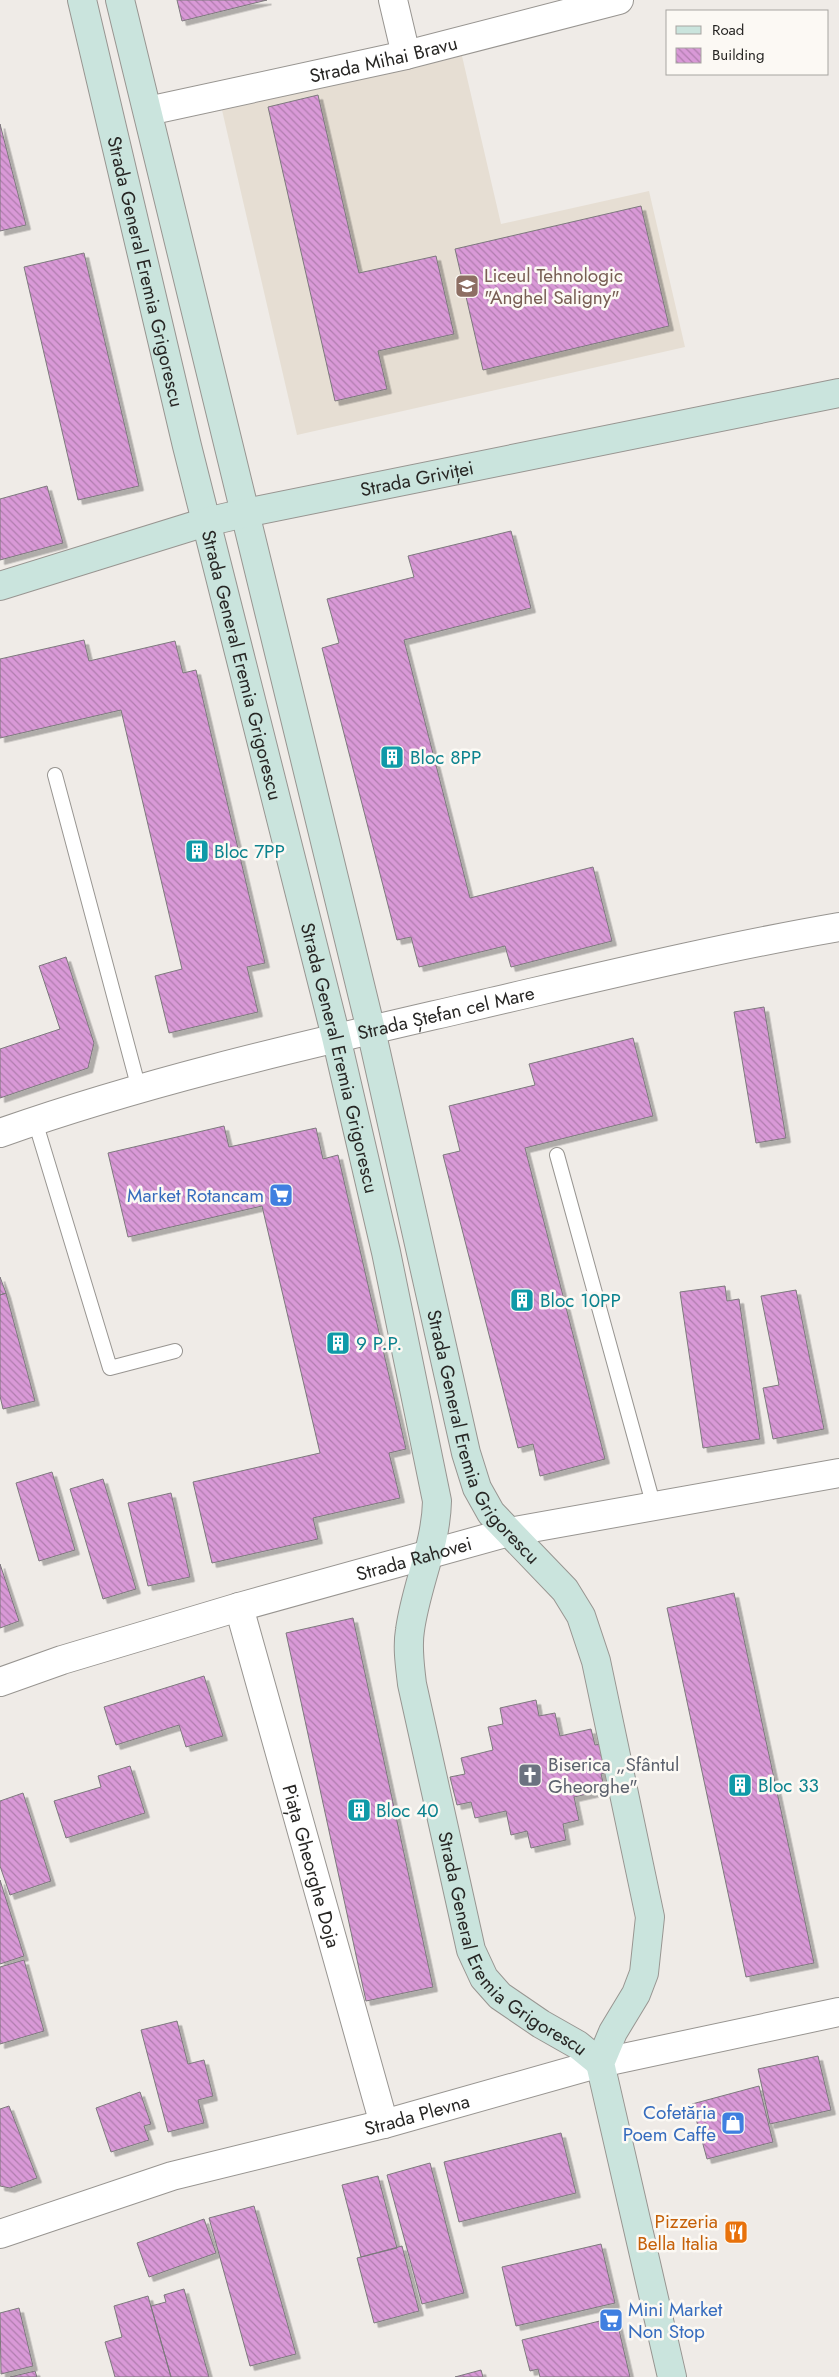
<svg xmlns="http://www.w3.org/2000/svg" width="839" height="2377" viewBox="0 0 839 2377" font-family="Jost,sans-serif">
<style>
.built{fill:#e6ded3}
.building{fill:url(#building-back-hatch);stroke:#7d797d;filter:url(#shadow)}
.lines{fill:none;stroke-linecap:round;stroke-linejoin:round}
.lane-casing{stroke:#989591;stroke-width:16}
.street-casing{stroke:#989591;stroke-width:30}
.secondary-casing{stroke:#989591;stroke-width:30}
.lane{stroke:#fff;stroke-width:14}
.street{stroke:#fff;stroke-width:28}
.secondary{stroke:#cae4dd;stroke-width:28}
.labels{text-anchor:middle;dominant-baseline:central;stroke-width:5;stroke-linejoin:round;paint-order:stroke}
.street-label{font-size:19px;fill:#272624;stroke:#fcf9f4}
.education-label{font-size:19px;fill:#785e54;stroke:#fcf9f4;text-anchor:start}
.culture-label{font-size:19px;fill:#0d838f;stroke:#fcf9f4;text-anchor:start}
.shop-label{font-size:19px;fill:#366cbe;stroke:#fcf9f4;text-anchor:end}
.worship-label{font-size:19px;fill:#5b616d;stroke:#fcf9f4;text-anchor:start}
.food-label{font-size:19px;fill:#c56008;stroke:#fcf9f4;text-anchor:end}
</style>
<defs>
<pattern id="building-back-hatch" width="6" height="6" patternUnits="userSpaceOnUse" patternTransform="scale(1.25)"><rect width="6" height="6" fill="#d999d7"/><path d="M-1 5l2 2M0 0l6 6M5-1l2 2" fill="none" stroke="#b07dae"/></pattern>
<filter id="shadow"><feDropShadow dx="4.5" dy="4.5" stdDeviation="0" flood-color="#0004"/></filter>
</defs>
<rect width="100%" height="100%" fill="#efebe7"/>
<path class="built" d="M462,56L501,224L649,191L685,347L297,435L222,110Z"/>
<path class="building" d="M177,0H267L182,21Z
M318,95L359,273L436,256L454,334L378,351L387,389L335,401L268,107Z
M0,124L26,225L0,231Z
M641,206L669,326L483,370L455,249Z
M84,253L139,486L78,500L24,267Z
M47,486L63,543L0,560V499Z
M511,531L531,608L404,640L470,898L593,867L612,941L511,967L505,946L419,967L411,937L397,940L322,648L339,643L327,599L414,577L408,556Z
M84,640L89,661L175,641L183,673L196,670L265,963L247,967L258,1012L169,1033L155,976L182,969L121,710L0,738V659Z
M66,957L94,1043L88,1068L0,1098V1049L60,1029L39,966Z
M764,1007L786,1138L756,1143L734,1012Z
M633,1038L653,1116L525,1148L605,1459L540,1476L533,1444L518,1448L443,1155L460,1151L449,1106L535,1085L529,1064Z
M224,1126L229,1147L316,1128L323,1159L338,1155L406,1449L389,1453L400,1498L313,1518L318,1539L212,1563L193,1482L320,1453L262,1206L128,1237L108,1153Z
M0,1277L6,1293L0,1295Z
M725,1286L727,1301L739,1299L760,1439L703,1448L680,1292Z
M796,1290L824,1429L773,1439L763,1388L779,1385L761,1296Z
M6,1293L35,1401L3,1409L0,1396V1295Z
M52,1472L75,1550L39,1561L16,1483Z
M103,1479L136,1589L103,1599L70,1489Z
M171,1493L190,1577L148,1586L128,1503Z
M0,1564L19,1621L0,1628Z
M734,1593L814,1963L746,1977L667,1608Z
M353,1618L433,1987L366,2001L286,1633Z
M204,1676L223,1736L186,1747L179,1725L116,1745L104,1707Z
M536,1700L539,1716L555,1713L560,1736L591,1729L595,1745L609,1742L615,1771L601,1774L605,1790L574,1797L579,1820L563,1824L566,1840L531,1848L527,1831L511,1835L506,1811L475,1818L471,1802L457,1805L450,1777L465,1774L461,1758L493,1750L488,1727L503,1724L500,1708Z
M130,1766L145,1813L66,1838L54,1801L101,1787L98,1776Z
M23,1793L51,1881L10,1895L0,1866V1801Z
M0,1880L24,1956L0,1964Z
M24,1960L44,2031L0,2044V1967Z
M177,2021L188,2064L204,2060L213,2096L198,2100L204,2123L168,2132L141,2030Z
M818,2056L831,2110L770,2124L758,2069Z
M759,2086L773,2142L707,2159L692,2104Z
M140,2092L151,2124L144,2126L149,2140L111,2152L96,2108Z
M9,2106L37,2178L10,2188L0,2186V2109Z
M561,2133L576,2193L459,2222L444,2162Z
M430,2163L464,2293L422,2304L387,2175Z
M378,2176L397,2248L361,2257L342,2185Z
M254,2206L296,2354L250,2366L209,2218Z
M204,2219L216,2253L149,2277L137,2243Z
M601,2244L615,2303L516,2326L502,2267Z
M402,2246L419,2311L374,2323L357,2258Z
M184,2289L209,2377H171L151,2306L166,2302L164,2295Z
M148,2296L171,2377H115L105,2342L122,2337L114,2306Z
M19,2308L33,2366L1,2374L0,2313Z
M616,2317L630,2377H540L538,2369L530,2371L522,2340Z
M481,2370L483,2377H455Z
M35,2371L37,2377H10Z"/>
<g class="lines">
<g class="lane-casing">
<path id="lane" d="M55,775L139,1089
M35,1121L110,1368L175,1351
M557,1155L654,1507"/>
</g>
<g class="street-casing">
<g id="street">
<path d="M393,0L406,55"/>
<path id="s1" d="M148,111L406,55L619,0"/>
<path id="s2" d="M0,1133C150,1080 306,1045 461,1009C587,980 712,949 839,927"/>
<path id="s3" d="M239,1607L384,2124"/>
<path id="s4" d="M0,1682L62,1660L239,1607L509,1532L839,1473"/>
<path id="s5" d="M0,2234L172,2176L384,2124L600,2063L839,2012"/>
</g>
</g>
<g class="secondary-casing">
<g id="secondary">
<path id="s6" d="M82,0L187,446L336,1037L386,1252L437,1501C436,1546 416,1586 410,1630C407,1648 410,1666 412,1684L471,1950L484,1978L500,1996L541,2024L578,2045L600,2063"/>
<path id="s7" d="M120,0L371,1030L466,1453L477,1488L491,1513L565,1590L581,1616L596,1661L650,1917L644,1973L636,1994L613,2032L600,2063L672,2377"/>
<path id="s8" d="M0,586L206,522L245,513L839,393"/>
</g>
</g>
<use href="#lane" class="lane"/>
<use href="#street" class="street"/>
<use href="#secondary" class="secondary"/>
</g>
<defs>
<g id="university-square" transform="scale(1.25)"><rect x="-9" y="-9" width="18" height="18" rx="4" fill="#8d6e63" stroke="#fcf9f4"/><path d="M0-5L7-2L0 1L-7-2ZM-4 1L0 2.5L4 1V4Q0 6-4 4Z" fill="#fff"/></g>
<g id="building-square" transform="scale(1.25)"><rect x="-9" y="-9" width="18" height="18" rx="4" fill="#0f9aa8" stroke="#fcf9f4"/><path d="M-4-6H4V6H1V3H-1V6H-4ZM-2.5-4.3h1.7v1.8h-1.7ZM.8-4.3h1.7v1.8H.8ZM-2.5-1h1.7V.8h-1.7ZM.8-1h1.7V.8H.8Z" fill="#fff"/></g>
<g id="supermarket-square" transform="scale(1.25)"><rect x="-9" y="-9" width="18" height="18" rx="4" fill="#3f7fe0" stroke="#fcf9f4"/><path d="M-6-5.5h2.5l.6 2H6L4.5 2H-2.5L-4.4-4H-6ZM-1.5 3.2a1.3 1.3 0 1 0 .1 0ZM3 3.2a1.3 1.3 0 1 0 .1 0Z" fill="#fff"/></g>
<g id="church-square" transform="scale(1.25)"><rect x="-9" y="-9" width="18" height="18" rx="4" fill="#6b7280" stroke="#fcf9f4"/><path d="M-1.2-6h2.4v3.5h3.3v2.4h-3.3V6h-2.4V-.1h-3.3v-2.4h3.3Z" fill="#fff"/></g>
<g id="shop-square" transform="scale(1.25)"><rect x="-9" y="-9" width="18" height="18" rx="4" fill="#3f7fe0" stroke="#fcf9f4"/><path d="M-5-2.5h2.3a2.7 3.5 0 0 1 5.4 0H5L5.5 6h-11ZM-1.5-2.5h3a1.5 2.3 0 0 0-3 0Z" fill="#fff"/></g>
<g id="restaurant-square" transform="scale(1.25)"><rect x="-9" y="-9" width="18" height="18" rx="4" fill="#e8710a" stroke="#fcf9f4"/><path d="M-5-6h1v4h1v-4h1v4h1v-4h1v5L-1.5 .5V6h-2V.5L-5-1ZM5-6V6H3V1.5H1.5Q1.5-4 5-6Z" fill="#fff"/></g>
</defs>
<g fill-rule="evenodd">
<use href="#university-square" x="467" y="286"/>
<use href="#building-square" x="392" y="757"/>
<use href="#building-square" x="197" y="851"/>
<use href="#supermarket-square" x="281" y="1195"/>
<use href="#building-square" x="522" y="1300"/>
<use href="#building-square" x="338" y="1343"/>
<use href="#church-square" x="530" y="1775"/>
<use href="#building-square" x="740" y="1785"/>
<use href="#building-square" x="359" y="1810"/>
<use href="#shop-square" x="733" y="2123"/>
<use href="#restaurant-square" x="736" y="2232"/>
<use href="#supermarket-square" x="611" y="2320"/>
</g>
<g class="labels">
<g class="street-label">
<text stroke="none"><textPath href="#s1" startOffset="241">Strada Mihai Bravu</textPath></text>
<text stroke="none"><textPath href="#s6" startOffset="279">Strada General Eremia Grigorescu</textPath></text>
<text stroke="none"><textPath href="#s8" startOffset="431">Strada Griviței</textPath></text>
<text stroke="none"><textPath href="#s6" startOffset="684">Strada General Eremia Grigorescu</textPath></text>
<text stroke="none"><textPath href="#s2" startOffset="462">Strada Ștefan cel Mare</textPath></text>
<text stroke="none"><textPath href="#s6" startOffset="1089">Strada General Eremia Grigorescu</textPath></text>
<text stroke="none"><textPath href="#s7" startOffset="1486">Strada General Eremia Grigorescu</textPath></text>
<text stroke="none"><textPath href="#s4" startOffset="432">Strada Rahovei</textPath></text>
<text stroke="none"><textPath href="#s3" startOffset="269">Piața Gheorghe Doja</textPath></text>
<text stroke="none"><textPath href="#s6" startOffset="2019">Strada General Eremia Grigorescu</textPath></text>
<text stroke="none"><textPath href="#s5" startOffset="434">Strada Plevna</textPath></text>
</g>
<g class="education-label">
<text x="484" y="275">Liceul Tehnologic<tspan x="484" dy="22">"Anghel Saligny"</tspan></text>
</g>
<g class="culture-label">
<text x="410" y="757">Bloc 8PP</text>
<text x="214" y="851">Bloc 7PP</text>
<text x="540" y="1300">Bloc 10PP</text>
<text x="356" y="1343">9 P.P.</text>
<text x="758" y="1785">Bloc 33</text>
<text x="376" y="1810">Bloc 40</text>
</g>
<g class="shop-label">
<text x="264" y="1195">Market Rotancam</text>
<text x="716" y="2112">Cofetăria<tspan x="716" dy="22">Poem Caffe</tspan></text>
<text x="628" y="2309" text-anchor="start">Mini Market<tspan x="628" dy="22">Non Stop</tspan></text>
</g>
<g class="worship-label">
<text x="548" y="1764">Biserica „Sfântul<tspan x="548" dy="22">Gheorghe"</tspan></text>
</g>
<g class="food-label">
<text x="718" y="2221">Pizzeria<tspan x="718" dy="22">Bella Italia</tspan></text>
</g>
</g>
<rect x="666" y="10" width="162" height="65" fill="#fcf9f4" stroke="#a7a5a1"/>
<rect x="676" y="26" width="25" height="8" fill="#cae4dd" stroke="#a7a5a1"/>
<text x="712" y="35" font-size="15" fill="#272624">Road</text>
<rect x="676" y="48" width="25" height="15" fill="url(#building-back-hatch)" stroke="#a7a5a1"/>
<text x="712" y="60" font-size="15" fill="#272624">Building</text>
</svg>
